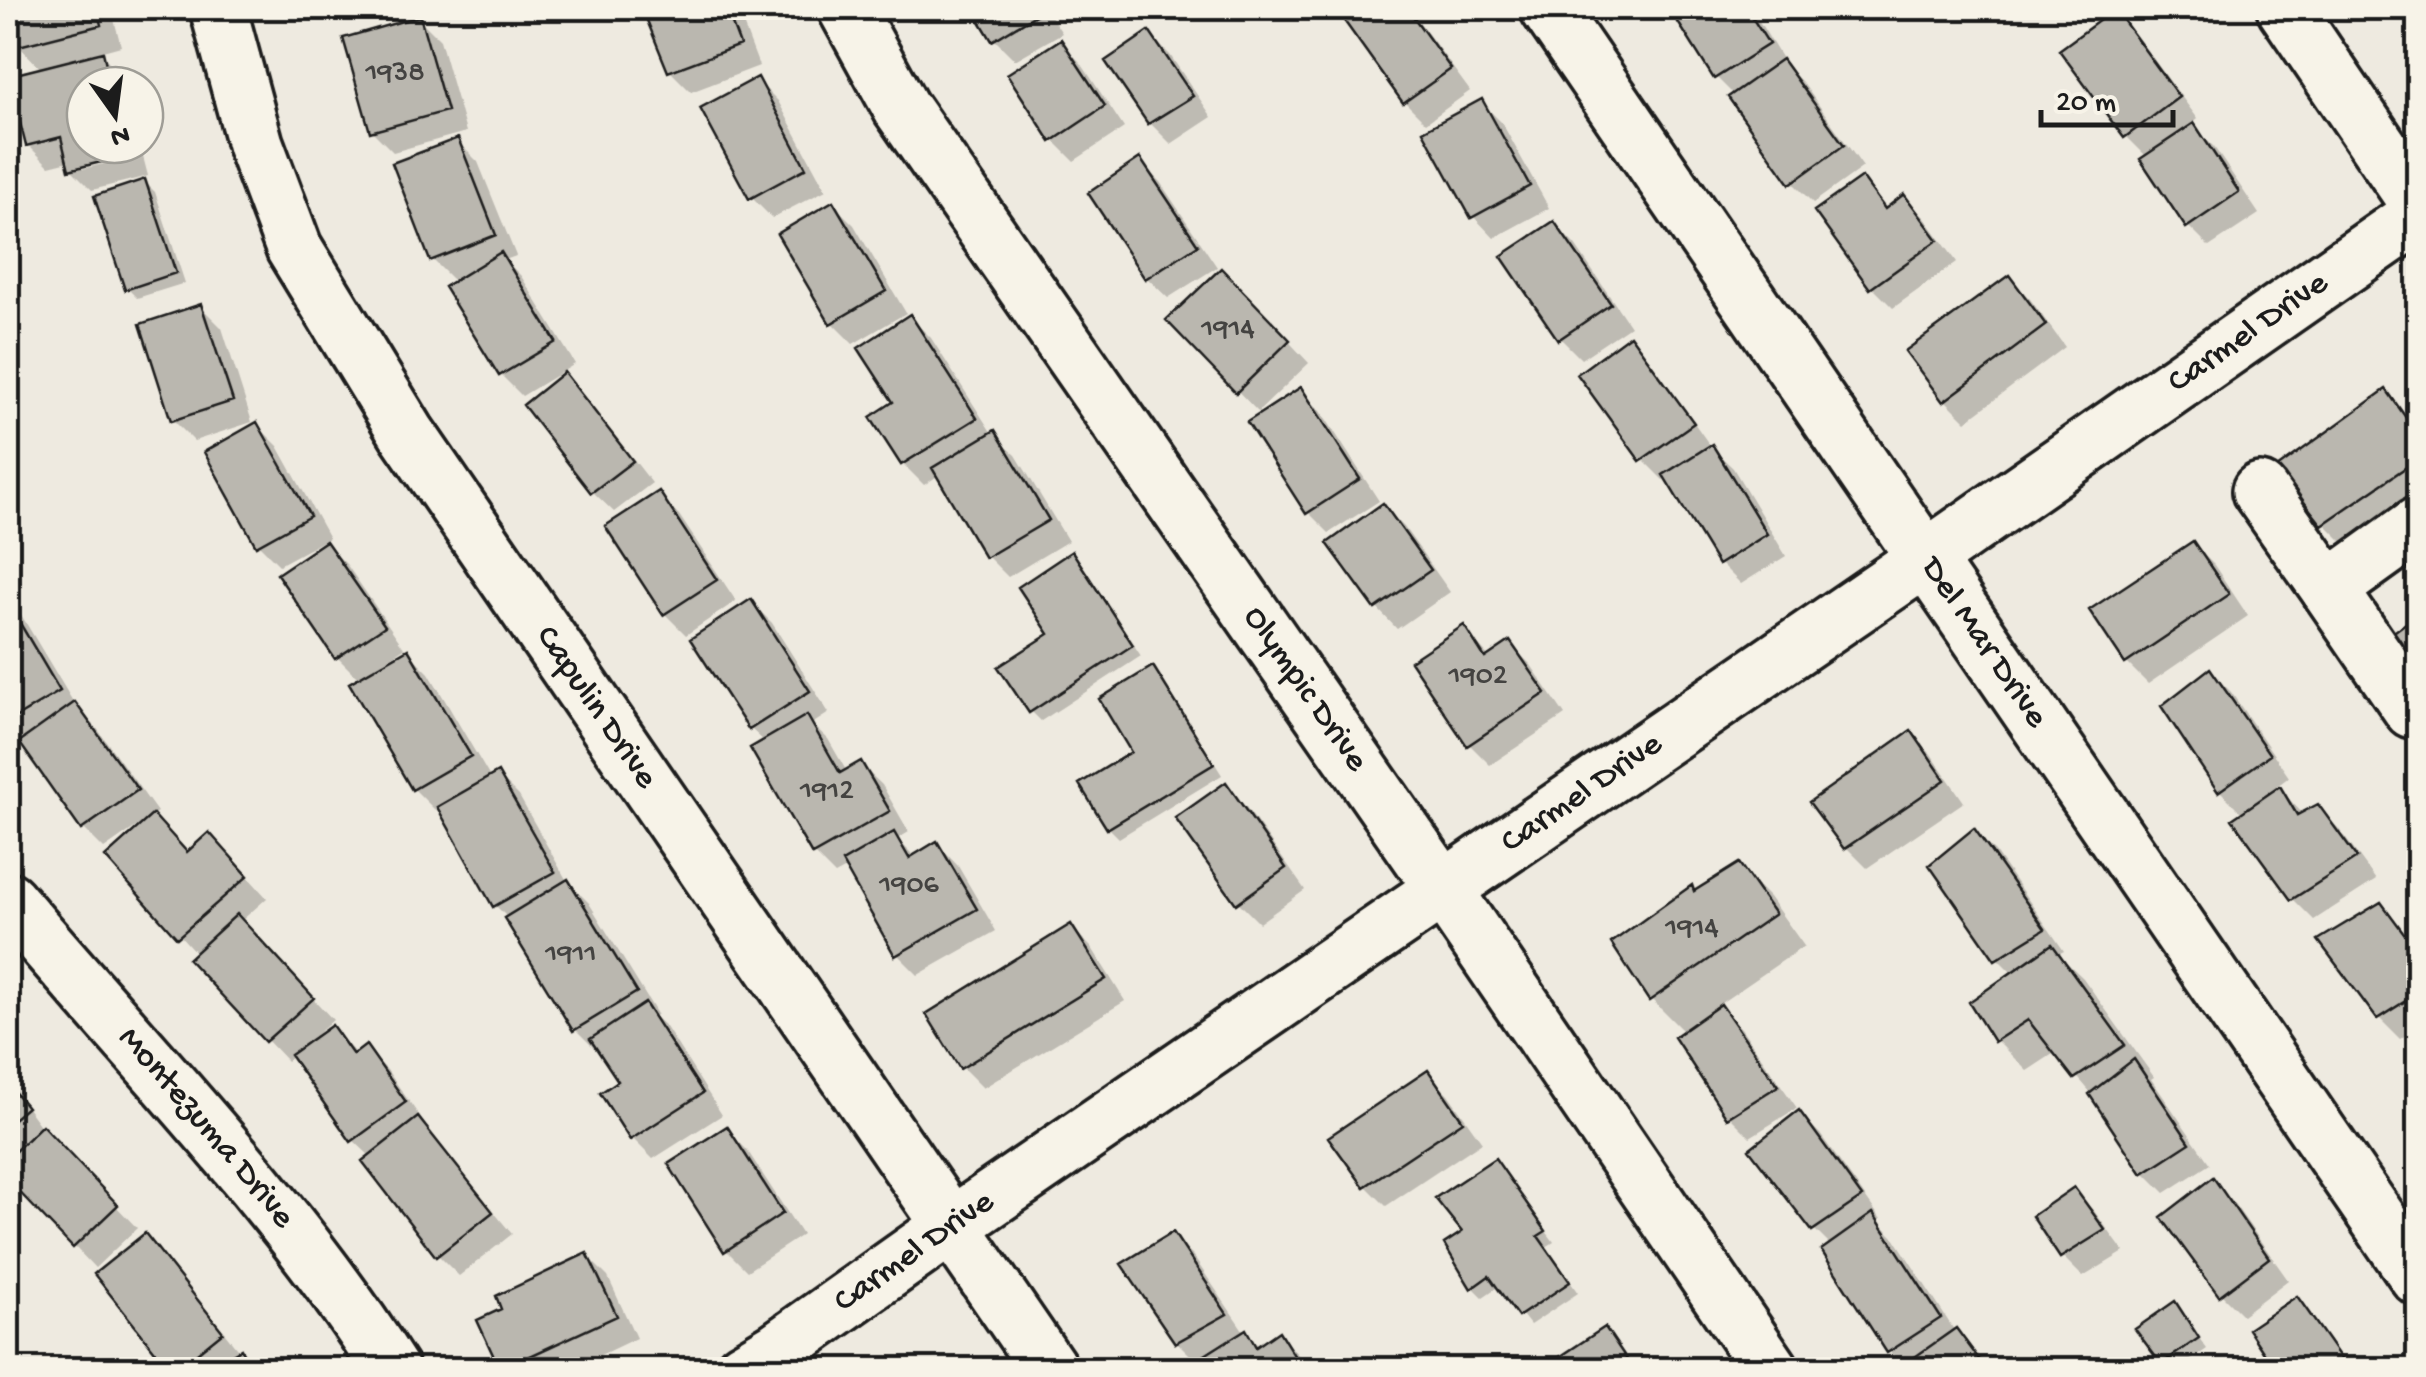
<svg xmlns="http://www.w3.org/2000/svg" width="2426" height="1377" viewBox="0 0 2426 1377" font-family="'Gochi Hand',sans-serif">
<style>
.shadow{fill:#0003;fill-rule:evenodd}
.building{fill:#bab7af;stroke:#1c1c1c;stroke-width:2.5}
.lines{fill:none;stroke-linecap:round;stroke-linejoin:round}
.minor-casing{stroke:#1c1c1c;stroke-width:62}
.minor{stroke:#f7f3e8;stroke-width:55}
.labels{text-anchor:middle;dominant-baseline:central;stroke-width:9;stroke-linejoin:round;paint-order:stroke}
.number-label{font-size:30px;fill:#444341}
.street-label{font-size:35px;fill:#1c1c1c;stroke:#f7f3e8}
</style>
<rect width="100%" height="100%" fill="#eeeae0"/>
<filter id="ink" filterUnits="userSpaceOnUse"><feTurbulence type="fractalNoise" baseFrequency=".01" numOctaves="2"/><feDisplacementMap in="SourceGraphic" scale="20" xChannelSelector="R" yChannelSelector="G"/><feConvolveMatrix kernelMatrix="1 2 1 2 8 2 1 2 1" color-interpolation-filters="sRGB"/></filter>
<g filter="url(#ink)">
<path class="shadow" d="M8,8H111L121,46L99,52L123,76L126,85H85V145H140L148,176L92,190L71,169L69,161L49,166L28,145L42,70L18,45ZM140,150L141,155L82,169V164Z
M347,8H391L356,16Z
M649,8H737L759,66L691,92L670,71L645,9Z
M975,8H1051L1047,10L1062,33L1015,60L994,39Z
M1370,8H1409L1470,91L1426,123L1405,102L1348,23Z
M1672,8H1751L1787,67L1803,83L1863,167L1813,203L1792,182L1734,95L1716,77Z
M2114,13L2135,34L2198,119L2191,125L2214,147L2259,214L2209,247L2188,226L2147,157L2126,136Z
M419,19L440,40L466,132L393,152L372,131Z
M1149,34L1170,55L1212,117L1171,144L1150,123L1108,62Z
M1060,42L1081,63L1124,128L1074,161L1053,140Z
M757,80L778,101L826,190L772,218L751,197Z
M1481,102L1502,123L1549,208L1494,238L1474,217L1426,132Z
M457,141L478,162L516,256L505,260L521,276L575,364L522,396L501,375L448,288L456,283L432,259Z
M1139,161L1160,182L1217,267L1168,298L1147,278L1091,193Z
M1862,180L1888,209L1904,197L1925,218L1957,262L1893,308L1872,287Z
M145,182L155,192L185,283L137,298L127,288Z
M833,204L854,225L906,313L853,344L832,323Z
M1554,224L1575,245L1630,326L1581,359L1560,338Z
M2009,278L2030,299L2065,347L1966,421L1945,400Z
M1242,292L1309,363L1258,412L1169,320Z
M201,307L222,328L252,422L194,441L173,420Z
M910,317L931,338L993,435L1016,455L1068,541L1008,577L987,556L939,475L924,485L903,464L896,403Z
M1629,339L1650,360L1711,447L1733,468L1786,556L1741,584L1720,563L1667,477L1663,480L1642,459Z
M564,376L585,397L652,483L614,512L593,492L526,405Z
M1300,390L1321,411L1379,501L1329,533L1308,512Z
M2386,392L2418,430V494L2345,544L2324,523Z
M257,425L278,446L329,538L279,565L258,544Z
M658,494L679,515L736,601L686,635L665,614Z
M1383,506L1404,527L1450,592L1397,629L1377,608Z
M326,544L347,565L404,648L383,662L385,665L408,652L429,673L491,779L498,775L519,796L567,881L589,903L657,1014L654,1016L666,1027L722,1115L653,1159L632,1138L622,1082L599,1048L596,1050L575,1029L509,919L495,905L440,807L435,810L414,789L360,680L337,657Z
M2193,544L2214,565L2248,616L2148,684L2127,663L2093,611Z
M1072,554L1081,564L1141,656L1041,721L1031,711Z
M8,557L22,588L8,595Z
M8,601L20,613L75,705L96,727L157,812L151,816L188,854L230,857L267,898L241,921L333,1020L316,1035L319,1038L332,1028L357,1055L366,1049L387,1070L425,1124L423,1126L512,1234L459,1276L438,1255L371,1157L353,1140L293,1056L287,1061L267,1040L197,954L109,857L145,825L143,822L104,849L83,828L25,746L8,729Z
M751,602L772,623L829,713L812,724L828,739L847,772L860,764L882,785L909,832L897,839L915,857L937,844L958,866L996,931L918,975L897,954L848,868L835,875L814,854L765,742L751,729L694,639Z
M1463,628L1490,658L1510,644L1531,665L1565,715L1490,765L1469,744Z
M1152,669L1162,679L1222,775L1119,838L1109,828L1083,785L1135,753Z
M2210,671L2231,692L2289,777L2277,786L2303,814L2317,807L2338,828L2376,880L2314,920L2293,899L2243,814L2220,791L2164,706Z
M1910,733L1931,754L1964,802L1867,868L1846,847Z
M1226,786L1246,807L1305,890L1259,923L1238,902Z
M1974,832L1995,852L2064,951L2058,954L2083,978L2154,1077L2151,1079L2210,1164L2165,1193L2144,1172L2092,1094L2056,1052L2027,1071L1996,1040L2013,974L1997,958Z
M1738,866L1769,897L1804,946L1718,1005L1741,1028L1797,1108L1750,1137L1729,1116L1685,1033L1651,999L1691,888L1696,893Z
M2380,905L2418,949V1027L2400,1039L2379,1018L2322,941Z
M1071,927L1092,948L1125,1001L983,1088L962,1067Z
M1427,1073L1448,1094L1482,1142L1386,1206L1365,1185Z
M8,1082L44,1131L137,1228L95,1268L8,1177Z
M1799,1113L1820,1134L1881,1219L1878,1221L1894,1237L1954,1330L1989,1370H1908L1889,1351L1831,1246L1814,1229Z
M726,1129L747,1150L802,1235L747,1271L726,1250Z
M1494,1161L1554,1242L1546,1247L1578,1293L1530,1325L1499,1286L1483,1297L1473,1287L1465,1233Z
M2213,1181L2233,1202L2288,1280L2242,1315L2221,1294Z
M2073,1190L2094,1211L2124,1252L2083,1277L2062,1256Z
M145,1236L165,1257L240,1352L258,1370H173Z
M1172,1236L1193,1256L1245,1333L1260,1347L1279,1334L1312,1370H1191L1197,1362L1177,1342Z
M587,1256L608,1277L636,1338L569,1370H503L480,1321L504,1310Z
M2174,1304L2207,1349L2176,1370H2170L2162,1362Z"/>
<path class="building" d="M8,8H97L101,25L15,47Z
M642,8H726L740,45L668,72Z
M972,8H1040L1042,11L992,41Z
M1365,8H1407L1451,69L1403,103L1345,22Z
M1669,8H1746L1769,44L1714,79Z
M2115,9L2179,97L2124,138L2059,50Z
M420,16L447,111L370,132L343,38Z
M1149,31L1193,96L1148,124L1105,61Z
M1061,39L1105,106L1051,142L1007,74Z
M103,52L111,85H85V145H126L129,155L69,170L61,137L26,146L8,76Z
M1782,59L1844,145L1790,184L1728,97Z
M758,77L806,168L749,199L700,108Z
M1482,99L1530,186L1471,218L1423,131Z
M2194,123L2239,192L2186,228L2140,159Z
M458,138L496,235L430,261L392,163Z
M1140,158L1198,245L1145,279L1088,193Z
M1862,177L1885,209L1904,194L1938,240L1870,289L1814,211Z
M145,179L176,273L125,290L94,196Z
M833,201L886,291L830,324L777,234Z
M1554,221L1611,304L1558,340L1501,256Z
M501,252L556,342L499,376L444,287Z
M1221,268L1290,340L1236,393L1166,320Z
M2009,275L2046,325L1943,402L1905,351Z
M201,304L233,401L171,421L140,324Z
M910,314L977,418L901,465L870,417L893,402L858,348Z
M1630,335L1694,423L1640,461L1577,374Z
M564,372L633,461L591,493L523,405Z
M1301,387L1360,479L1306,514L1247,422Z
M2386,389L2418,435V459L2322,525L2277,468Z
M257,422L310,516L256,546L204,452Z
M995,430L1049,520L985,558L932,468Z
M1712,444L1767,534L1718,565L1663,475Z
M659,491L717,580L663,615L605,526Z
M1383,503L1431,570L1375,609L1327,543Z
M326,541L385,626L335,659L277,574Z
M2193,541L2229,594L2125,664L2089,610Z
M1072,551L1133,645L1029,713L998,667L1049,634L1018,587Z
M751,599L810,691L749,730L690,639Z
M8,603L60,691L8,722Z
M2418,614V673L2391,634Z
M1464,625L1485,658L1510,641L1546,693L1467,746L1410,661Z
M408,649L471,756L412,790L349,683Z
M1153,666L1214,764L1107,829L1079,784L1131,752L1099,699Z
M2210,668L2270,755L2218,792L2161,706Z
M75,702L138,790L81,830L19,742Z
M807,715L840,773L861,761L890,811L812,855L750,748Z
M1911,730L1945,780L1844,849L1809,802Z
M498,772L555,872L493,907L437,807Z
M1226,782L1286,868L1236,904L1175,818Z
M2280,786L2297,815L2318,804L2357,858L2291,900L2232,819Z
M153,814L187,852L209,832L248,876L177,938L105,857Z
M1974,828L2045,929L1995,960L1929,865Z
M894,832L909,858L937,841L977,909L895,956L842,862Z
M1739,863L1775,914L1649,1001L1611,943L1692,885L1694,891Z
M568,879L637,992L573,1031L504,918Z
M2381,902L2418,952V993L2377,1019L2318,940Z
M237,914L314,998L265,1042L188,959Z
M1071,924L1106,979L960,1069L926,1014Z
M2052,944L2125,1045L2074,1079L2028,1020L1994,1042L1969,1002Z
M645,1003L703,1093L630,1140L600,1093L618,1081L590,1039Z
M1721,1004L1778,1086L1727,1118L1674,1037Z
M332,1025L353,1055L366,1045L406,1102L351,1142L290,1055Z
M2134,1059L2190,1143L2142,1174L2089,1094Z
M1428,1070L1463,1121L1364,1187L1328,1137Z
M8,1084L27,1107L8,1123Z
M1799,1110L1862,1197L1812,1231L1749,1149Z
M418,1117L493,1212L436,1257L362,1161Z
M42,1125L118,1205L73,1248L8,1180V1158Z
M727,1126L783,1213L724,1252L668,1164Z
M1495,1158L1546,1231L1538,1236L1570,1282L1518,1317L1489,1276L1471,1289L1444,1244L1462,1232L1435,1198Z
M2213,1177L2269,1258L2219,1296L2161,1217Z
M2074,1187L2105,1230L2060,1258L2032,1216Z
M1873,1213L1941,1318L1887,1353L1821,1250Z
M1173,1232L1227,1314L1175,1343L1121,1264Z
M145,1233L223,1332L176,1370H170L94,1274Z
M587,1253L617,1316L500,1370L477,1320L501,1309L496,1296Z
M2297,1296L2349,1370H2275L2248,1329Z
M2175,1301L2199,1338L2161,1364L2135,1329Z
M1605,1327L1634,1370H1548L1546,1366Z
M1956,1328L1987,1370H1905L1902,1366Z
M1246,1329L1256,1347L1279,1331L1303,1370H1188L1186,1367Z
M241,1349L253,1370H205Z"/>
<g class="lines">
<g class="minor-casing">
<g id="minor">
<path id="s1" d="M218,8L255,144L294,248L407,433L1050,1370"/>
<path id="s2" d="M846,8L901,108L1444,890L1771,1370"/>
<path id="s3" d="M1548,8L2418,1277"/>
<path d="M2285,8L2418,204"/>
<path d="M2260,491L2329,589"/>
<path d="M2412,710L2329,589L2418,525"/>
<path id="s4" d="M8,900C138,1054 282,1198 391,1370"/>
<path id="s5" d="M743,1370L778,1349L953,1225L1925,559L2418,215"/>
</g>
</g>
<use href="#minor" class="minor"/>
</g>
</g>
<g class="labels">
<g class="number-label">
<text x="395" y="74">1938</text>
<text x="1228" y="330">1914</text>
<text x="1478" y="677">1902</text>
<text x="827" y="792">1912</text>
<text x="909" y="886">1906</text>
<text x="1692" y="929">1914</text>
<text x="571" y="955">1911</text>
</g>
<g class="street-label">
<text stroke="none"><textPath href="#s5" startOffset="1828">Carmel Drive</textPath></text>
<text stroke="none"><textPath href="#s3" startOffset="770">Del Mar Drive</textPath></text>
<text stroke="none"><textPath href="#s2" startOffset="822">Olympic Drive</textPath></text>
<text stroke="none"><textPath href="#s1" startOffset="802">Capulin Drive</textPath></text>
<text stroke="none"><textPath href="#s5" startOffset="1018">Carmel Drive</textPath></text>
<text stroke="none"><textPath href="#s4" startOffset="302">Montezuma Drive</textPath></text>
<text stroke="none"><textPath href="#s5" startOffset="208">Carmel Drive</textPath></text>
</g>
</g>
<rect width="2426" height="1377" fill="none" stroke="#f7f3e8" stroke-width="40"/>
<rect x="20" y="20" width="2386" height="1337" fill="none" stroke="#1c1c1c" stroke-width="4" filter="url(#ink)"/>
<g transform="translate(115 115) rotate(166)"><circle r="48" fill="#f7f3e8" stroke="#9f9d96" stroke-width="2.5"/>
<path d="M0-8L18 38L0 25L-18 38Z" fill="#1c1c1c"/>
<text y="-15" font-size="28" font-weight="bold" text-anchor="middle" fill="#1c1c1c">N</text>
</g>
<path d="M2041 110v15h132v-15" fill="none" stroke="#1c1c1c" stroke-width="5"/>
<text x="2056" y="110" font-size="30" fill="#1c1c1c" stroke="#f7f3e8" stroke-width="8" paint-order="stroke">20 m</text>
</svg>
